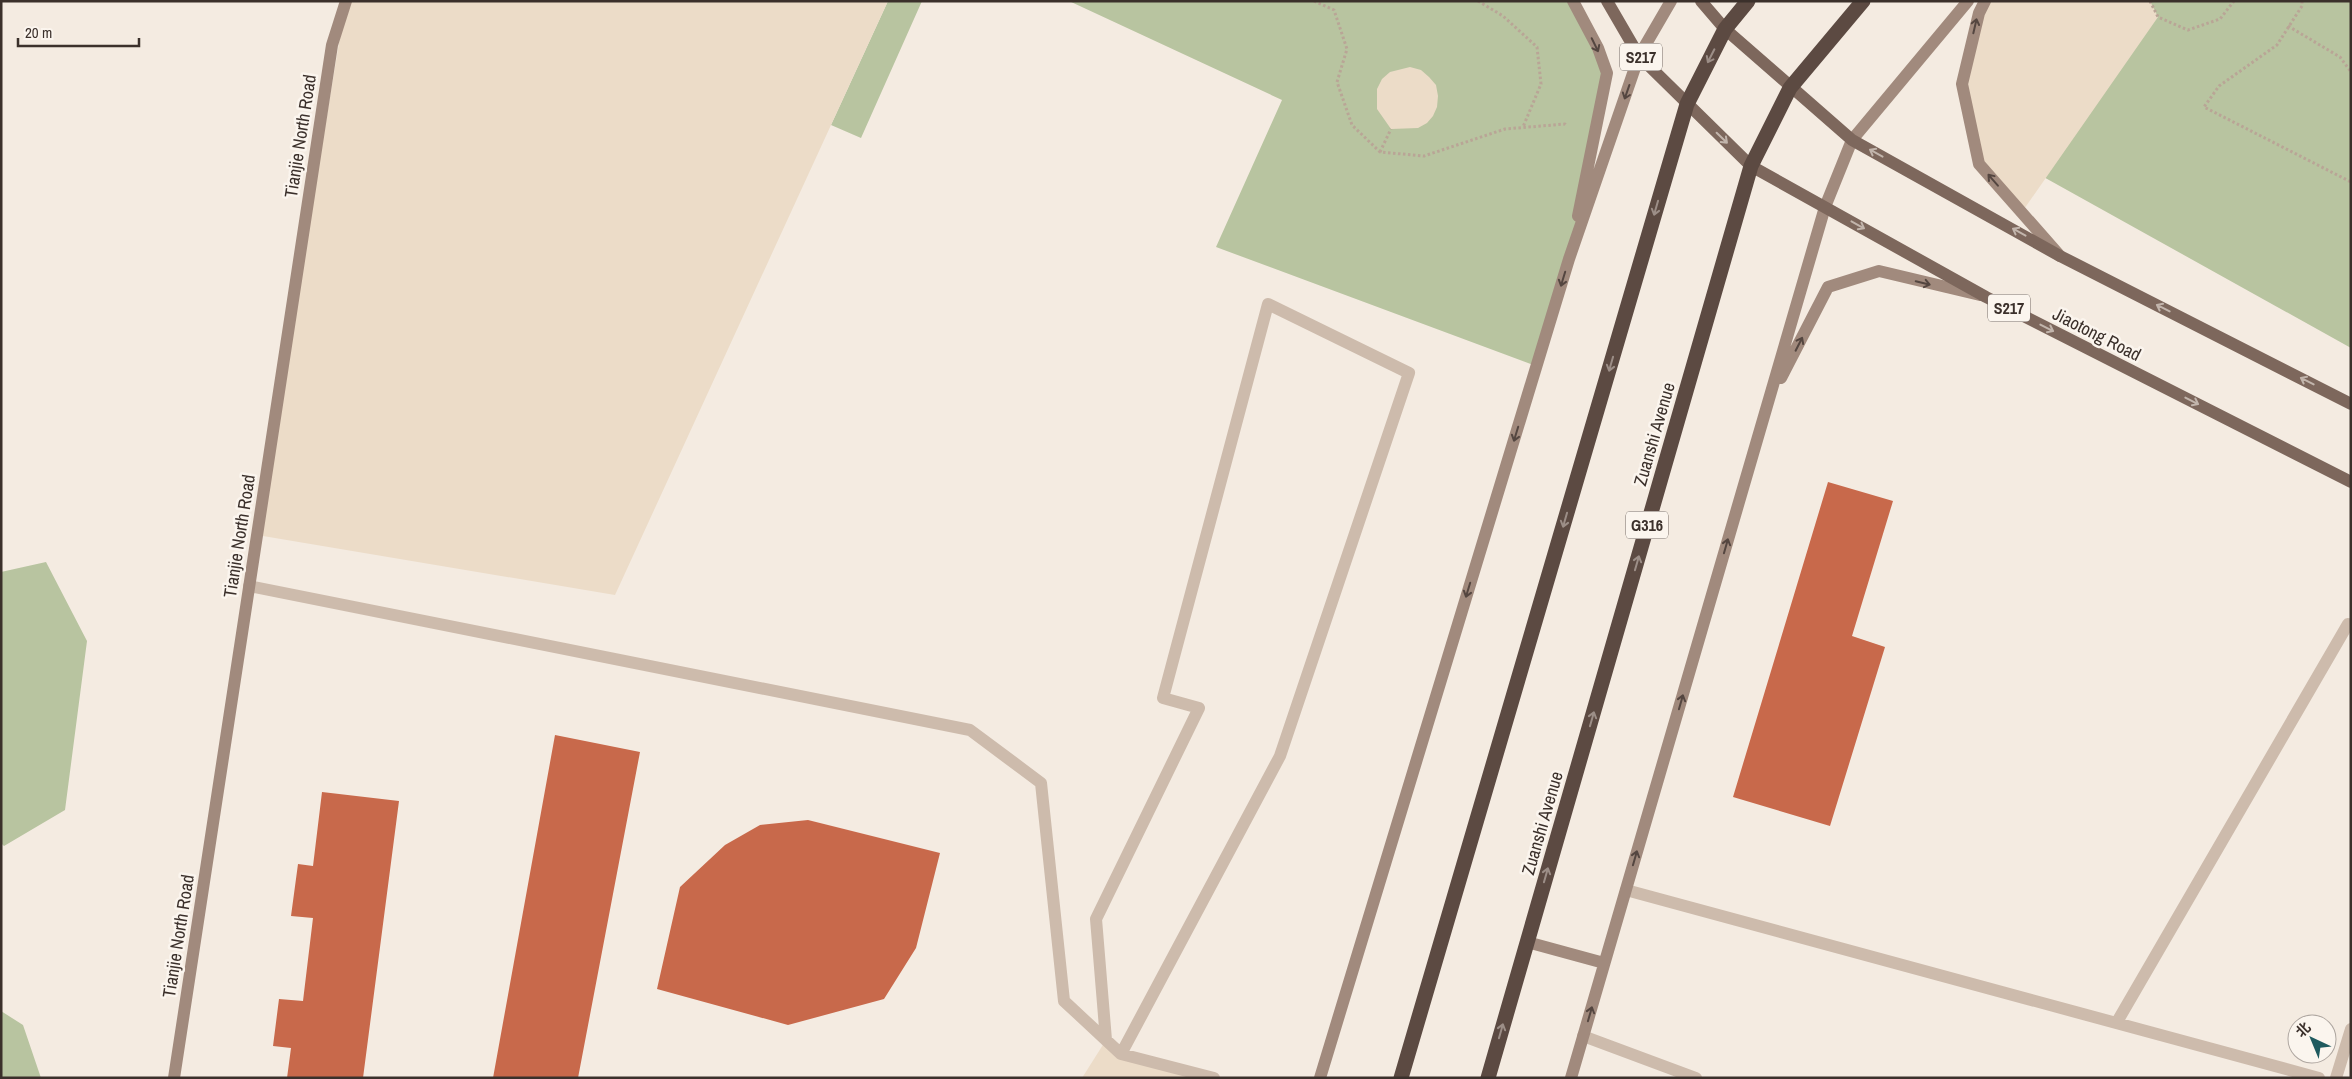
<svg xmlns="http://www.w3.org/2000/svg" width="2352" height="1079" viewBox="0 0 2352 1079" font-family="'Archivo Narrow','Noto Sans SC',sans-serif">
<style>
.green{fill:#b8c4a0}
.plaza{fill:#ecdcc8}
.building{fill:#c8694b}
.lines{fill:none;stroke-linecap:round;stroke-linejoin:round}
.path{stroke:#b9a596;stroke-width:3;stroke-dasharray:2.5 2.5;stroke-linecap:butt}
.lane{stroke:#cdbbac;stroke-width:12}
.secondary{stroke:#a18a7d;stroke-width:12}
.primary{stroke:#7d675c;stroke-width:12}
.highway{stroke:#5c4a42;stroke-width:15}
.oneway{stroke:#544640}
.oneway2{stroke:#9c8e87}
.oneway3{stroke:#c2b5ac}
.labels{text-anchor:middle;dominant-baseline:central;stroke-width:5;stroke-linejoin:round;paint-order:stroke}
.shield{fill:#fbf5ee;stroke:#756b66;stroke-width:1}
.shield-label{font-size:16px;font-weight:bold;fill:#3b302b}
.street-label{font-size:18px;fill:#3b302b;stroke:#fbf5ee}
</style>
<rect width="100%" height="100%" fill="#f4ebe1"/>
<path class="green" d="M888,1H922L861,138L831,125Z
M1069,1H1573L1607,73L1569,259L1536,366L1216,247L1282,100Z
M2038,1H2351V348L2040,175Z
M46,562L87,641L65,810L4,846L1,843V572Z
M1,1011L23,1025L41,1078H1Z"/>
<path class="plaza" d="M346,1H888L615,595L257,535Z
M1985,1H2150L2158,17L2022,212L1979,164L1962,84Z
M1410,67L1421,70L1429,77L1436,85L1438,96L1437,107L1433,116L1427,123L1418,128L1391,129L1377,109V89L1382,79L1390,72Z
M1106,1040L1121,1054L1214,1078H1082Z"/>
<path class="building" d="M1828,482L1893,501L1852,636L1885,647L1830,826L1733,797Z
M555,735L640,752L578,1078H493Z
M322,792L399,801L363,1078H287L291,1048L273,1046L279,999L303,1001L313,918L291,916L298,864L313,866Z
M808,820L940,853L916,948L884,999L788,1025L657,989L680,887L725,845L760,825Z"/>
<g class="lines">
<path class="path" d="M1314,1L1334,10L1347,49L1337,82L1352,125L1380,152L1424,156L1505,129L1565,124L1567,126
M1478,1L1503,16L1537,47L1541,84L1523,127
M2150,1L2158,17L2188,30L2220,19L2234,1
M2302,1V6L2277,45L2219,86L2204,107L2351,182
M2288,26L2340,57L2351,72
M1380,152L1391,129"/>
<path class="lane" d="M249,586L970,730L1041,783L1064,1001L1121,1054L1214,1078
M1626,890L2319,1078
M2117,1022L2348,624L2351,625
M1583,1036L1696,1078
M1106,1040L1096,919L1199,708L1163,698L1268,304L1409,373L1280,756L1121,1054
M2336,1078L2351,1029"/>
<path class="secondary" d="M1573,1L1598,48L1607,73L1578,216
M1985,1L1979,13L1962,84L1979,164L2060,256
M1781,378L1828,287L1879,271L1980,295
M1527,942L1604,963
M174,1078L332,45L346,1
M1320,1078L1569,259L1639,56L1671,1
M1571,1078L1825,207L1852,140L1968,1"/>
<path class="primary" d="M1607,1L1639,56L1751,166L1986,297L2351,482
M1701,1L1725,29L1852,140L2060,256L2351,404"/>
<path class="highway" d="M1401,1078L1687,104L1725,29L1748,1
M1488,1078L1751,166L1790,88L1863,1"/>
</g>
<defs><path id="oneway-shaft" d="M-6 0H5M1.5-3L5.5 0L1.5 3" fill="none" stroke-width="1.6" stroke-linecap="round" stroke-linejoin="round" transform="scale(1.25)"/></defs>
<g class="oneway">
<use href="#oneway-shaft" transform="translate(1975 26) rotate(-77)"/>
<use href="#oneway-shaft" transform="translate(1595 45) rotate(64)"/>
<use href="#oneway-shaft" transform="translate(1627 92) rotate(109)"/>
<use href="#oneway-shaft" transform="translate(1993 180) rotate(-131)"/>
<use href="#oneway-shaft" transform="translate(1563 279) rotate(107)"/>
<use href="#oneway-shaft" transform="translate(1923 283) rotate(14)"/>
<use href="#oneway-shaft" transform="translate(1799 344) rotate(-63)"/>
<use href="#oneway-shaft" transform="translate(1516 434) rotate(107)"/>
<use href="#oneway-shaft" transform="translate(1726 546) rotate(-74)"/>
<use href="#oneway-shaft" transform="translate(1468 590) rotate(107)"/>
<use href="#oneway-shaft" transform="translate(1681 702) rotate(-74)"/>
<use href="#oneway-shaft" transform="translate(1635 858) rotate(-74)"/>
<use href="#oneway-shaft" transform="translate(1590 1014) rotate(-74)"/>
</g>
<g class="oneway2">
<use href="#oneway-shaft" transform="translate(1711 56) rotate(117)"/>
<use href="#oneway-shaft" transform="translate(1656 208) rotate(106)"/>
<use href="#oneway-shaft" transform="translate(1611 364) rotate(106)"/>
<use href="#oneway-shaft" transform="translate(1565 520) rotate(106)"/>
<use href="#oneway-shaft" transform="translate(1637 563) rotate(-74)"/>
<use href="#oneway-shaft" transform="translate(1592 719) rotate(-74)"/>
<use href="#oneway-shaft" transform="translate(1546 875) rotate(-74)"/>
<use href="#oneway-shaft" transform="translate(1501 1031) rotate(-74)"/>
</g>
<g class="oneway3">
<use href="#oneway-shaft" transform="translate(1722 138) rotate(44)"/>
<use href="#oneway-shaft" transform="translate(1876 153) rotate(-151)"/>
<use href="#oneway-shaft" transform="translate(1858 225) rotate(29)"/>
<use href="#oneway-shaft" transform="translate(2019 232) rotate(-151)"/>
<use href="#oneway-shaft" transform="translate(2163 308) rotate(-153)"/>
<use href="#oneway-shaft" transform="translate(2047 328) rotate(27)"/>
<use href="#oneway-shaft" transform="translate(2307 381) rotate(-153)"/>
<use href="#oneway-shaft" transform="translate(2192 401) rotate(27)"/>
</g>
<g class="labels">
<g class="shield">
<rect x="1620" y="43.5" width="42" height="27" rx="4"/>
<rect x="1988" y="294.5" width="42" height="27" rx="4"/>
<rect x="1626" y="511.5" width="42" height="27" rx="4"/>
</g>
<g class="shield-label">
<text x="1641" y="57">S217</text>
<text x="2009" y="308">S217</text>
<text x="1647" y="525">G316</text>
</g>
<g class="street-label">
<text transform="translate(300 136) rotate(-81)">Tianjie North Road</text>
<text transform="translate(2097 334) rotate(27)">Jiaotong Road</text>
<text transform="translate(1654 434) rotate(-74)">Zuanshi Avenue</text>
<text transform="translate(239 536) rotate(-81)">Tianjie North Road</text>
<text transform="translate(1542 823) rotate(-74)">Zuanshi Avenue</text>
<text transform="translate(178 936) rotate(-81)">Tianjie North Road</text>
</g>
</g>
<rect width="2352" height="1079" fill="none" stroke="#3b302b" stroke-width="5"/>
<g transform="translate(2312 1039) rotate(316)"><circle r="24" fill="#fbf5ee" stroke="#aea6a0"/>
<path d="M0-4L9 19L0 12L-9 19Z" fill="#1f5a5e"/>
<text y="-8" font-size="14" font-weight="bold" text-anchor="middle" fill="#3b302b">北</text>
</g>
<path d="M18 38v8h121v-8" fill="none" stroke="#3b302b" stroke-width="2.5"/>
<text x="25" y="38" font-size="15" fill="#3b302b" stroke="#fbf5ee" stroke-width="4" paint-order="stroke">20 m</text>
</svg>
